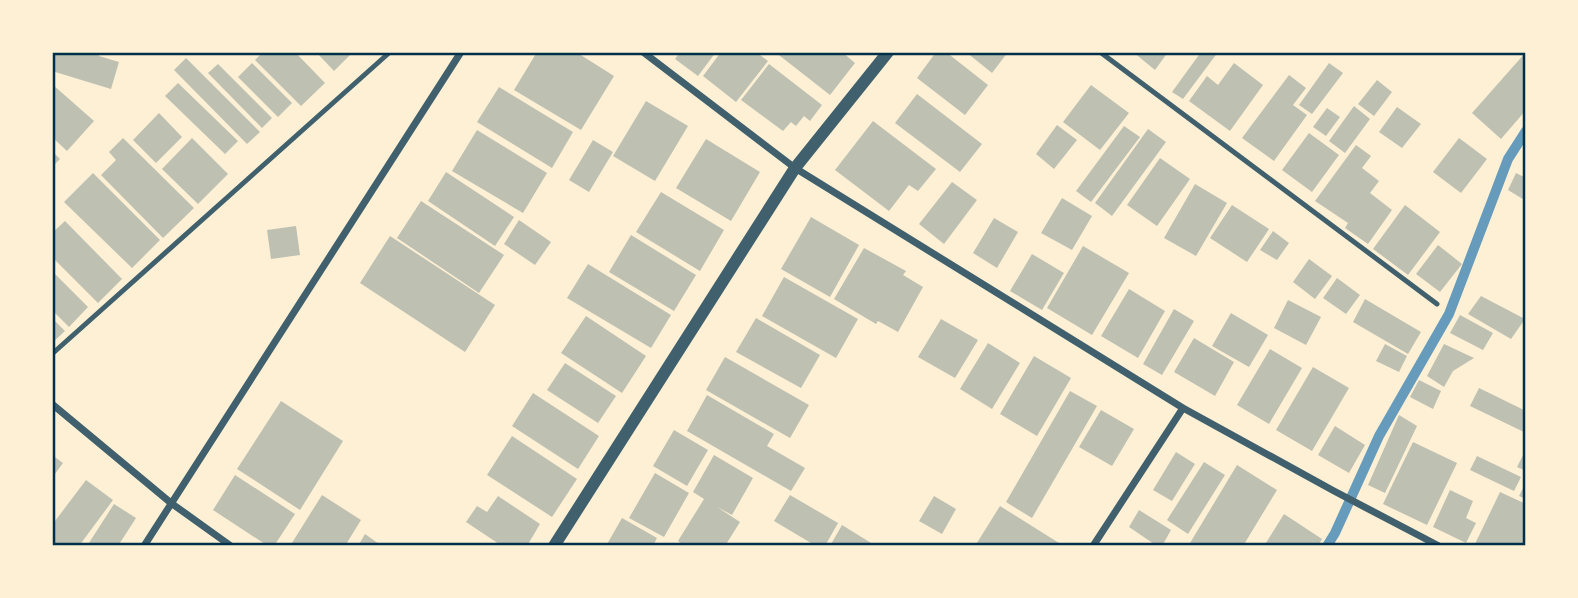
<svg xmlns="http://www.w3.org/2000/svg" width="1578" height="598" viewBox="0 0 1578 598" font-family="'Public Sans',sans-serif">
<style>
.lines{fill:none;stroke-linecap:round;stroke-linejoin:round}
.stream{stroke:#669bbc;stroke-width:10}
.building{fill:#bec0b2}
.service{stroke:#3f606c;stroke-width:5}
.minor{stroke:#3f606c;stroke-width:7}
.tertiary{stroke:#3f606c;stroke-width:12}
.neatline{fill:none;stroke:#003049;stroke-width:2.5}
</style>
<rect width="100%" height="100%" fill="#fdf0d5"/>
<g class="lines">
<path class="stream" d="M1327,546L1335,533L1379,436L1449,314L1508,159L1526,131"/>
</g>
<path class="building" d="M53,52H100L99,56L119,62L111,89L52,71Z
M263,52H295L325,83L301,106L255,60Z
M316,52H353L334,71Z
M537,52H576L614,76L581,130L514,90Z
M680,52H716L698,76L675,59Z
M721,52H756L768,61L736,102L703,76Z
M775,52H842L855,63L830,95Z
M936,52H946L988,85L965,115L917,78Z
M966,52H1008L992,73Z
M1133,52H1168L1155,70Z
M1201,52H1218L1183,99L1172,92Z
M1526,52V110L1501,139L1472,113Z
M186,58L260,132L247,144L174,70Z
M252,63L292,103L278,117L238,77Z
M1234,63L1263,85L1230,131L1189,101L1207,76L1218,85Z
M1329,63L1343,73L1312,114L1299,105Z
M218,64L272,118L262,128L208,73Z
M769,64L822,105L810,121L804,116L796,126L791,122L783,131L741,100Z
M1289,75L1306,88L1293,105L1307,115L1274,161L1242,138Z
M1377,80L1392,92L1374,116L1358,104Z
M178,83L238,141L225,154L165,96Z
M52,84L94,121L67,151L52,137Z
M1091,85L1129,113L1100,150L1063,122Z
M499,87L573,132L552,168L477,122Z
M917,94L982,144L960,172L895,123Z
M646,101L688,126L655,181L613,156Z
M1354,106L1370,119L1345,153L1329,141Z
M1397,107L1421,124L1402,148L1379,132Z
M1327,108L1340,117L1326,136L1313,127Z
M159,113L182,137L156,163L133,140Z
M873,121L936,169L918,191L909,185L889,211L835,170Z
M1057,125L1077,140L1054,169L1036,154Z
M1124,126L1140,137L1091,202L1076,191Z
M1148,129L1166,142L1112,216L1095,203Z
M477,130L547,173L523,213L452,171Z
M1309,133L1339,155L1312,192L1282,170Z
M123,138L194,208L163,238L101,175L116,160L109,152Z
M192,138L228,174L198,204L162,169Z
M1459,138L1487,159L1461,193L1433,172Z
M706,139L760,172L731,221L676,188Z
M593,140L613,152L589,192L569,180Z
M1356,145L1371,156L1362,168L1379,181L1370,193L1392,210L1368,244L1345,228L1348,223L1315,201Z
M52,151L60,159L52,167Z
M1160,158L1190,179L1157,226L1127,205Z
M446,172L514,217L495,246L428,201Z
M93,173L160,240L132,268L64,202Z
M1516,173L1526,178V201L1508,190Z
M952,182L977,200L944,244L919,224Z
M1195,184L1227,203L1196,256L1164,238Z
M661,192L724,230L700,271L636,232Z
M1062,198L1092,216L1072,250L1041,233Z
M421,201L504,255L479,293L397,238Z
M1232,205L1269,229L1247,262L1210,238Z
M1405,205L1440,232L1408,275L1373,249Z
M811,217L859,245L830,297L781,269Z
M994,218L1018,232L997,268L973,253Z
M519,220L551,242L535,265L504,244Z
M65,221L122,279L98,303L52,257V233Z
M296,226L300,255L271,259L267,230Z
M1273,231L1289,243L1277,260L1260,250Z
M631,235L696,275L674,311L609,272Z
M390,236L495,305L465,352L360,283Z
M1438,245L1462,264L1440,292L1416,274Z
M1083,246L1129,273L1092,335L1047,308Z
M864,248L906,271L903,275L923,287L898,332L878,321L876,324L834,299Z
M1032,254L1064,273L1042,310L1010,291Z
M1309,259L1332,276L1315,299L1293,282Z
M588,264L671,315L651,348L567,298Z
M52,271L88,307L69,327L52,310Z
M784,277L858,319L836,358L762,316Z
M1337,278L1360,295L1346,314L1323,298Z
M1129,289L1165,311L1138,358L1101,336Z
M1481,296L1525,319L1511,339L1468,314Z
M1365,299L1421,332L1408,354L1353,322Z
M1288,300L1321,317L1306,345L1274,328Z
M1174,309L1194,321L1162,375L1143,364Z
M1231,313L1268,335L1249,367L1212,346Z
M1460,315L1493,333L1483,350L1450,333Z
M586,316L646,356L622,393L561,353Z
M52,318L65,331L52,343Z
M756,318L820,355L801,388L736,352Z
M941,319L978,340L955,378L918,357Z
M1194,338L1234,362L1215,396L1174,372Z
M988,343L1020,363L992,409L960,389Z
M1385,344L1407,356L1399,372L1376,361Z
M1444,344L1474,358L1453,371L1444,387L1427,376Z
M1270,349L1302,368L1269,424L1237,405Z
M1034,356L1071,378L1037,436L1000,414Z
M725,357L809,405L790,438L706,390Z
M565,363L616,396L598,423L547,390Z
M1313,367L1349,388L1312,451L1276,430Z
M1419,380L1441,391L1433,409L1410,397Z
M1479,388L1526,411V433L1470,406Z
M1070,391L1097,406L1032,518L1006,502Z
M533,393L599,436L578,469L512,426Z
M707,395L774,434L767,446L805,468L791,491L687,431Z
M281,401L343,441L300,510L237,469Z
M1101,410L1134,429L1112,466L1079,447Z
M1399,415L1417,426L1385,493L1368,485Z
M1335,426L1365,445L1349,473L1318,455Z
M674,430L708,450L687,486L653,466Z
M512,436L577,479L552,517L487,475Z
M1413,442L1457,463L1427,525L1383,504Z
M1526,449V471L1517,467Z
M1176,452L1195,464L1172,501L1153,490Z
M52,455L63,463L52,478Z
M714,455L753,478L732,515L717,507L740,522L725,546H684L678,541L704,499L693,492Z
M1477,456L1521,477L1514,491L1470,470Z
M1204,462L1225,475L1188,534L1167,520Z
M1237,465L1277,490L1243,546H1194L1190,543Z
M655,473L689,493L664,537L629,518Z
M235,475L295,514L274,546H268L213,510Z
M86,480L113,500L79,546H57L52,542V525Z
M1526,482V499L1519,496Z
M1450,490L1473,501L1466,518L1476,523L1466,543L1433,527Z
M1500,492L1526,504V546L1475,544Z
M322,495L361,520L345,546H290Z
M790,495L838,523L825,546H816L774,521Z
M498,496L540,524L527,546H502L466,522L477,506L487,512Z
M934,496L956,509L942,534L919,521Z
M114,504L136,518L118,546H87Z
M1000,506L1059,543L1057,546H975Z
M1139,510L1171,530L1162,546H1157L1129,527Z
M1284,514L1322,539L1318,546H1264Z
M622,518L657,538L653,546H606Z
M842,525L876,546H830Z
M365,534L382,546H358Z"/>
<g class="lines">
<path class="service" d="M1100,52L1437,304
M52,354L390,52"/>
<path class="minor" d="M643,52L795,168L1183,408L1334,491L1439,546
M52,404L171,503L231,546
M144,546L461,52
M1093,546L1183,408"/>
<path class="tertiary" d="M554,546L795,168L888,52"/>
</g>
<rect width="1578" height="598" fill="none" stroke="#fdf0d5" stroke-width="108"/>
<rect x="54" y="54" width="1470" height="490" class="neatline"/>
</svg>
